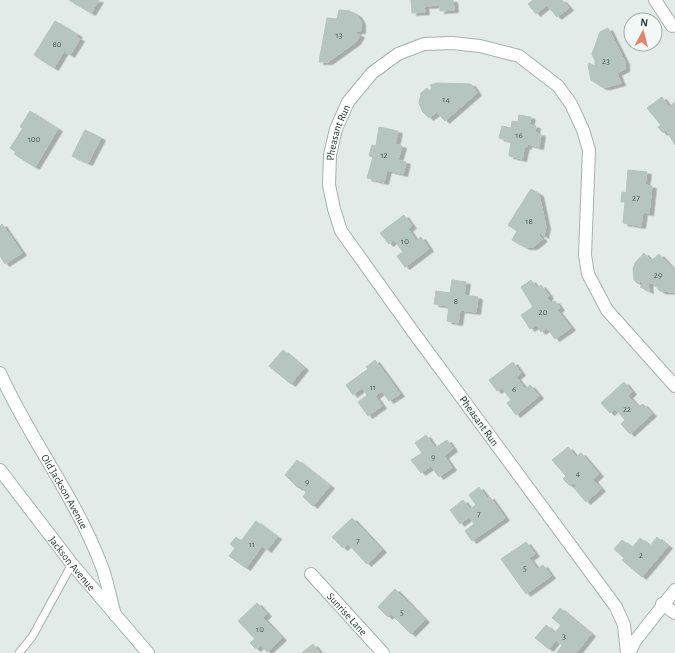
<svg xmlns="http://www.w3.org/2000/svg" width="675" height="653" viewBox="0 0 675 653" font-family="'Alegreya Sans',sans-serif">
<style>
.building{fill:#b7c5c0;stroke:#b5c4bd;filter:url(#shadow)}
.lines{fill:none;stroke-linecap:round;stroke-linejoin:round}
.lane-casing{stroke:#a5b2ae;stroke-width:9}
.street-casing{stroke:#a5b2ae;stroke-width:14}
.secondary-casing{stroke:#a1b6ae;stroke-width:14}
.lane{stroke:#fff;stroke-width:7}
.street{stroke:#fff;stroke-width:12}
.secondary{stroke:#fff;stroke-width:12}
.labels{text-anchor:middle;dominant-baseline:central;stroke-width:3.5;stroke-linejoin:round;paint-order:stroke}
.number-label{font-size:9px;fill:#485d57}
.street-label{font-size:11px;fill:#233a34;stroke:#f2f8f5}
</style>
<defs>
<filter id="shadow"><feDropShadow dx="4.5" dy="2.5" stdDeviation="0" flood-color="#0004"/></filter>
</defs>
<rect width="100%" height="100%" fill="#e2ebe7"/>
<path class="building" d="M69,0H99L91,13Z
M411,0H453L454,10L440,11V5L424,6L425,12L412,13Z
M533,0H562L569,8L557,17L547,5L536,14L528,4Z
M339,10L350,11L357,15L361,22V31H357L356,34L360,35L356,42L328,62H319L327,18L337,19Z
M55,21L78,35L76,37L80,39L70,55L64,51L54,68L34,55Z
M608,28L625,62V69L617,73L621,83L607,87H602L591,80L588,65L589,63L595,66V61L592,54L600,32Z
M437,83L471,84L477,93L445,121L437,112L429,118L422,111L419,103L421,93L427,88L429,91L432,88L430,85Z
M662,97L669,107L675,102V145L666,130L663,133L658,127L661,125L647,108Z
M30,111L58,129L35,167L14,154L16,152L10,148L23,128L20,127Z
M519,115L531,117L529,125L536,126L535,133L541,134L539,147L527,144V147L525,146L522,159L509,156L511,141L499,138L502,126L511,128L512,121L518,122Z
M379,127L398,131L395,144L402,146L398,160L406,162L403,174L387,170L384,182L367,178L373,157L369,156L372,145L376,146Z
M85,130L101,138L88,163L72,156Z
M628,170L647,172L645,185L652,186L649,213L643,212L641,226L623,223L625,202H621L622,192L626,193Z
M531,189L539,194L546,227L544,236L540,233L539,236L542,238V240L533,247H525L512,240L517,231L508,225Z
M404,215L412,226L408,229L416,241L421,237L429,249L405,267L397,256L403,252L394,240L389,244L380,233Z
M2,224L22,253L5,264L0,256V226Z
M644,253L651,261L659,254L675,271V292L660,291L653,283H648L649,291L647,290L640,287L643,284L641,281L638,284L634,280L633,269L635,263Z
M452,280L466,282L464,295L478,297L476,312L460,310L458,323L447,321L449,306L434,304L436,291L450,293Z
M531,280L537,288L541,285L549,296L547,298L551,303L555,301L560,308L557,310L571,328L555,339L547,328L541,332L536,325L530,329L521,315L533,307L521,287Z
M283,350L304,368L291,384L269,366Z
M375,360L400,394L389,401L382,391L375,396L382,406L368,416L358,402L367,395L362,388L353,395L346,385L368,369L366,367Z
M513,362L521,373L516,377L525,389L530,385L539,396L516,415L507,403L511,400L502,388L497,391L489,380Z
M624,382L632,392L628,396L638,407L643,404L652,414L630,434L621,424L625,420L615,409L610,413L601,403Z
M426,435L435,448L447,440L453,449L444,456L452,468L439,477L431,466L421,473L411,460L422,453L415,443Z
M568,447L576,457L581,453L599,474L593,480L601,489L586,502L574,488L576,486L573,483L570,486L563,479L566,476L552,460Z
M297,460L330,486L313,506L303,497L306,492L300,486L298,488L285,475Z
M479,487L487,498L490,497L505,518L472,541L465,531L474,524L469,517L460,524L450,510L463,500L470,509L476,505L469,495Z
M352,518L382,550L367,564L348,544L343,548L332,537Z
M256,521L277,537L267,550L262,546L246,568L229,556L235,548L230,544L236,537L241,541Z
M657,537L668,546L642,577L622,560L624,558L614,549L622,540L632,548L640,538L650,546Z
M526,542L535,554L529,558L537,569L543,565L551,576L526,594L501,559Z
M395,589L425,620L411,634L391,614L388,617L378,607Z
M257,603L267,614L263,618L282,638L267,652L261,645L256,649L250,643L255,639L238,621Z
M560,608L591,634L576,653H557L562,645L556,640L549,649L535,638L546,625L555,633L561,625L552,618Z
M313,644L320,653H302Z"/>
<g class="lines">
<g class="lane-casing">
<path id="lane" d="M19,653L32,637L72,564"/>
</g>
<g class="street-casing">
<g id="street">
<path d="M655,0L672,26"/>
<path id="s1" d="M0,373C29,438 74,495 100,562C107,578 110,598 115,615"/>
<path id="s2" d="M311,574L383,653"/>
<path d="M662,604L675,613"/>
<path id="s3" d="M627,653L624,625L616,607L414,333L341,231L334,209L329,185L330,155L336,129L348,102L372,73L398,54L424,44L452,43L480,46L519,56L558,86L571,104L583,130L589,150L585,255L588,274L607,310L675,386"/>
</g>
</g>
<g class="secondary-casing">
<g id="secondary">
<path id="s4" d="M0,470L72,564L148,653"/>
<path d="M629,653L635,641L675,590"/>
</g>
</g>
<use href="#lane" class="lane"/>
<use href="#street" class="street"/>
<use href="#secondary" class="secondary"/>
</g>
<g class="labels">
<g class="number-label">
<text x="339" y="35">13</text>
<text x="57" y="44">80</text>
<text x="606" y="61">23</text>
<text x="446" y="99">14</text>
<text x="519" y="135">16</text>
<text x="34" y="139">100</text>
<text x="384" y="155">12</text>
<text x="636" y="198">27</text>
<text x="529" y="221">18</text>
<text x="405" y="241">10</text>
<text x="658" y="275">29</text>
<text x="456" y="301">8</text>
<text x="543" y="312">20</text>
<text x="373" y="387">11</text>
<text x="514" y="389">6</text>
<text x="627" y="409">22</text>
<text x="433" y="457">9</text>
<text x="578" y="473">4</text>
<text x="307" y="482">9</text>
<text x="479" y="514">7</text>
<text x="358" y="541">7</text>
<text x="252" y="544">11</text>
<text x="641" y="555">2</text>
<text x="525" y="568">5</text>
<text x="402" y="612">5</text>
<text x="260" y="629">10</text>
<text x="564" y="636">3</text>
</g>
<g class="street-label">
<text stroke="none"><textPath href="#s3" startOffset="615">Pheasant Run</textPath></text>
<text transform="translate(479 421) rotate(54)">Pheasant Run</text>
<text stroke="none"><textPath href="#s1" startOffset="135">Old Jackson Avenue</textPath></text>
<text stroke="none"><textPath href="#s4" startOffset="118">Jackson Avenue</textPath></text>
<text stroke="none"><textPath href="#s2" startOffset="54">Sunrise Lane</textPath></text>
</g>
</g>
<g transform="translate(643 32) rotate(7)"><circle r="19" fill="#f2f8f5" stroke="#9faca8"/>
<path d="M0-3L7 15L0 10L-7 15Z" fill="#e68465"/>
<text y="-6" font-size="11" font-weight="bold" text-anchor="middle" fill="#233a34">N</text>
</g>
</svg>
